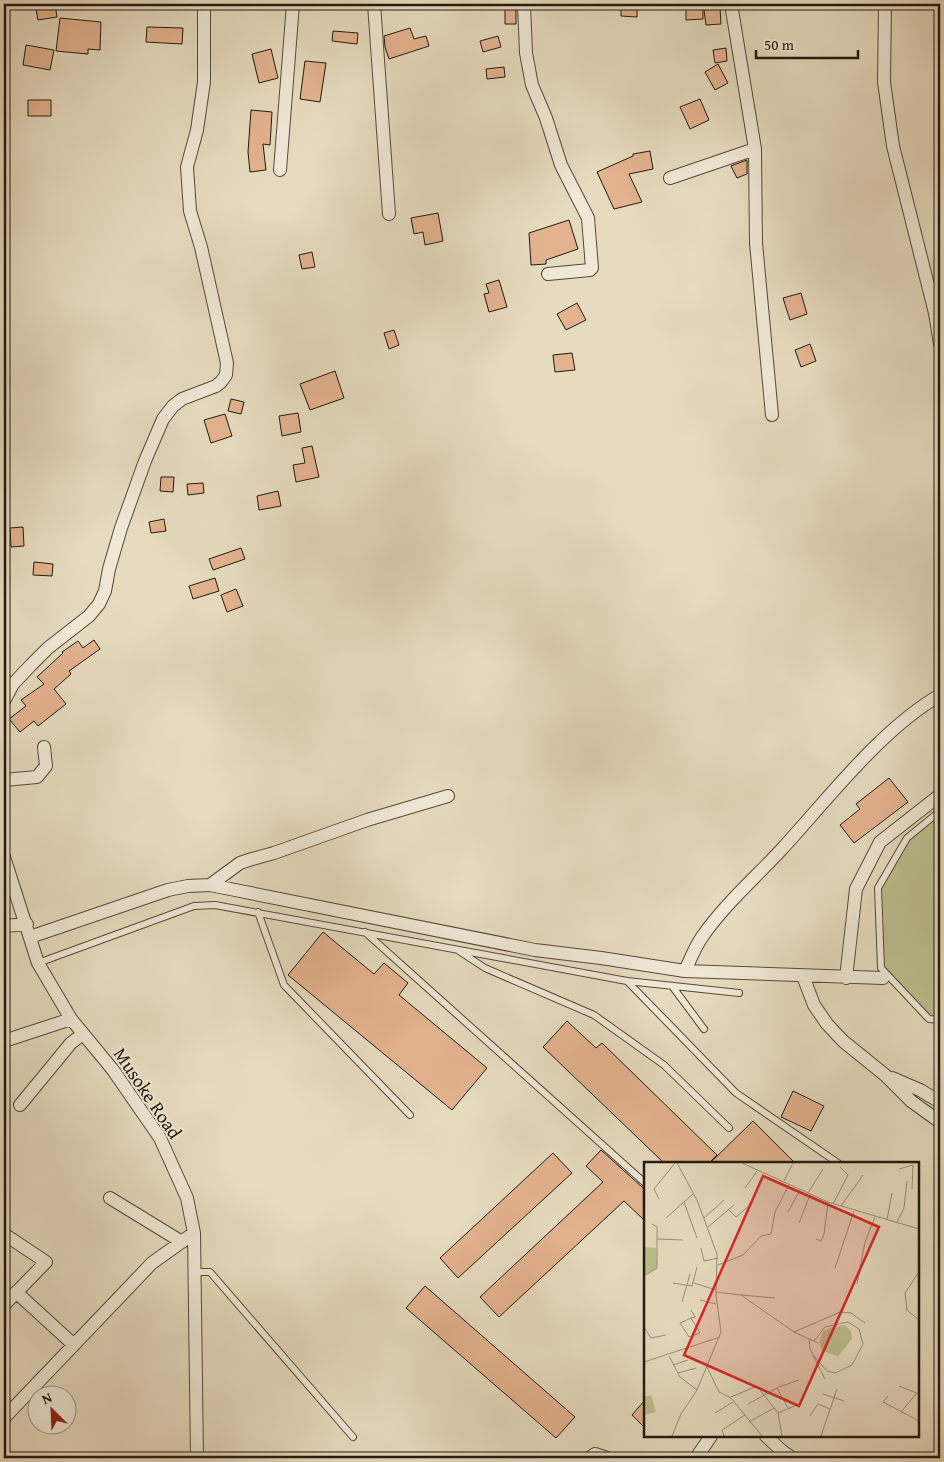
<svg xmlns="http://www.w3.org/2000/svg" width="944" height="1462" viewBox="0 0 944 1462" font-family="'Gentium Book Plus',serif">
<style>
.green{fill:#bcbe8d;stroke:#706c4f}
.building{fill:#e3b38f;stroke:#231a11}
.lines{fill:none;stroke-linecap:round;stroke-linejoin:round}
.service-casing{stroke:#544a3c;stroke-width:8}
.minor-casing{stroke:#544a3c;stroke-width:14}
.service{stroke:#efe8d5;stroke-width:6}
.minor{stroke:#efe8d5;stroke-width:12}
.labels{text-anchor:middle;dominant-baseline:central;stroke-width:4;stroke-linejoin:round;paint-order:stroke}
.street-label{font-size:19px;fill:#231a11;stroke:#efe8d5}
.inset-road{fill:none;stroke:#988e79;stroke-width:1}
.view{fill:#d62828;fill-opacity:0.15;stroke:#d62828;stroke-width:2.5}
.inset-edge{fill:none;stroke:#231a11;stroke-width:2.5}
</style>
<rect width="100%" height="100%" fill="#e6dbbf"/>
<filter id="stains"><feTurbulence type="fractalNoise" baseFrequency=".004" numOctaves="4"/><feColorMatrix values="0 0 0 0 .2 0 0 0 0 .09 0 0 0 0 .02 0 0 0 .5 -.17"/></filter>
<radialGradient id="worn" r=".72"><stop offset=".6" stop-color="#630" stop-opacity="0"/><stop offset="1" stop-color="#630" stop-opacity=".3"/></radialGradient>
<path class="green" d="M940,811V1020L929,1019L881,968L878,888L907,838Z"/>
<path class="building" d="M35,4H55L57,17L38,20Z
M505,4H516V24H505Z
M621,4H637V17L621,16Z
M720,8L721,24L706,25L704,10Z
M686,9H703V19L686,20Z
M60,18L101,22L100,50L88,49V54L56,51Z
M147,27L183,28L182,44L146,42Z
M410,28L414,39L426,36L429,46L389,59L385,47L384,36Z
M333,31L358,33L357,44L332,41Z
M498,36L501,47L483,52L480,41Z
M26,45L54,50L50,70L23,65Z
M726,48L727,61L715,63L713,50Z
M271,49L278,78L259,83L252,54Z
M305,61L326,63L320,102L300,99Z
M718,64L728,83L715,90L705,72Z
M504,67L505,77L487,79L486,69Z
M700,99L709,120L690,129L680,107Z
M28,100H51V116H28Z
M251,110L272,112L270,145L263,144L266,170L250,172L248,152Z
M650,151L653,169L629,174L642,202L614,209L597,172L633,156V154Z
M747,160V174L737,178L731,166Z
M438,213L443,241L425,245L423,232L414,234L411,218Z
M569,220L578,249L546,260V264L531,265L529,233Z
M312,252L315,267L302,269L299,255Z
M499,280L507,307L489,312L484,294L489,293L486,284Z
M801,293L807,314L790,320L783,298Z
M577,303L586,320L566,330L557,314Z
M394,330L399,345L389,349L384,333Z
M810,344L816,361L801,367L795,350Z
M572,353L575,370L555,372L553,355Z
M335,371L344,398L310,410L300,384Z
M231,399L244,402L241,414L228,411Z
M298,413L301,432L282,436L279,416Z
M225,414L232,436L211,443L204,420Z
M312,446L319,477L296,482L293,465L305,463L302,448Z
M161,477H174L173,492L160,491Z
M203,483L204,493L188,495L187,484Z
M278,491L281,506L259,510L257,496Z
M164,519L166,531L151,533L149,522Z
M23,527L24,546L11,547L10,528Z
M241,548L245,559L213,570L209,559Z
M34,562L53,564L52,576L33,575Z
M215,578L219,591L193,599L189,586Z
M236,589L243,606L227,612L221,595Z
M94,640L100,649L69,671L71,674L54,689L66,704L38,726L34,721L20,732L9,719L26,706L21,700L44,684L37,677L63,653L62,652L78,641L83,648Z
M889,778L908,802L854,843L840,825L860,809L856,804Z
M323,932L374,974L384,963L408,983L399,995L487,1068L452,1110L288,975Z
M567,1021L596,1048L602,1043L717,1155L709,1163H664L543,1047Z
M793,1091L824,1106L811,1131L781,1117Z
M753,1121L795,1163H710Z
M601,1150L642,1187L645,1188V1221L624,1201L499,1317L480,1297L603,1182L586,1166Z
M553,1153L572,1173L458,1278L440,1258Z
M425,1286L575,1417L556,1438L406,1308Z
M645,1400V1428L632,1415Z"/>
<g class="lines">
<g class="service-casing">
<path id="service" d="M940,811L907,838L878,888L881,968L929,1019L940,1020
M258,912L284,985L410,1115
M365,932L645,1183
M459,951L485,968L594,1015L664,1065L729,1128
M38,963L194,906L215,905L627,981L739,993
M627,981L736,1093L838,1163
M672,986L704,1029
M195,1272H210L353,1437"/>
</g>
<g class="minor-casing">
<path id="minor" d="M374,4L389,214
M524,4L526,53L532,85L546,118L561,165L588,218L592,268L590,270L548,274
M731,4L755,149L756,243L772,415
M885,4L884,82L893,146L935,313L940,344
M280,170L293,4
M670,178L755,149
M4,701L13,684L31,665L48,648L89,616L99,604L105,591L109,569L121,528L145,461L163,419L173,406L182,399L216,386L221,382L226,375L227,363L201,247L190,211L187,167L197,130L204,82V4
M4,780L37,777L46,766L44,747
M4,857L38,963L71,1019L113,1070L160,1138L187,1198L194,1233L197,1458
M210,885L240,863L252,859L274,853L367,820L448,796
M4,926L27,924
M30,937L168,890L188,886L210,885L535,950L601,958L685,971L883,978
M685,971C690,960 695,947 702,937C724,905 754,879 781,850C828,799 880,730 940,695
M803,976L814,1005L827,1024L843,1041L885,1075L911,1101L940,1122
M846,978L856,889L880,842L940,795
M4,1041L71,1019
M892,1078L920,1090L940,1102
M20,1105L71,1043L83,1034
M110,1198L182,1242
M4,1234L46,1262L4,1305
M16,1292L74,1345
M4,1418L152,1263L194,1233
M766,1436L782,1451L792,1458
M589,1458L595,1454L607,1458
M696,1458L711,1436"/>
</g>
<use href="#service" class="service"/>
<use href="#minor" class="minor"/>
</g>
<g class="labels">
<g class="street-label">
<text transform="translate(148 1093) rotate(56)">Musoke Road</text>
</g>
</g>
<g transform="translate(644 1162)">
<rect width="275" height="275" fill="#e6dbbf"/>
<path d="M0,85L12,86L13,104L11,108L0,113ZM201,163L207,169L208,177L194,194L178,189L175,180L179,170L185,166ZM7,233L12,250L0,253V235Z" fill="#bcbe8d"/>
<path class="inset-road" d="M98,1L184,40L275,67M255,7L269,3L268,27M140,19L149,1M101,26L113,9M164,31L179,7M15,37L10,27L31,1M40,40L53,76M189,42L204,13L196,5M197,44L219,13M85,48L92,55L106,43L105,41M144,50L156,28M22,56L50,31M60,56L80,38M243,58L248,31M253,60L260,46L263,19M155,61L166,33M64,65L90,43M14,77L39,78M172,77L177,79L180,72L184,40M57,86L60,99L74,96M74,103L99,93L117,74L127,72L131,50L145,23M191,106L210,49M275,110L261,131L263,148L275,158M0,114L13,106V65L8,62M29,121L48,124L53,105M50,121L72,128M213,122L221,80L231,55M72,130L97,133L150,170L174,181M97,133L131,136M56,138L72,142M38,140L46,112M47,156L56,171L45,175L36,161L47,156L51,155L47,148M0,165L7,176L22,173M150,170L196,150L207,151L221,161M165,177L166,187L181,217M169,193L183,209L191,211L208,203L219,182L215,167L204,160L181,165L170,179M25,194L36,215L53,228M0,200L76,175M29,203L44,198M63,205L75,230L87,236L118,274M34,211L52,206M255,224L275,232M133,226L144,246M179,232L200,239M244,234L239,240L275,259M87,235L113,224L134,251L138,274M104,242L135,225L155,218M257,250L273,231M71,251L89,240M134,251L153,243M166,254L174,242L186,247M105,260L130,246M28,274L37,252L53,228L77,170L72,133L73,92L53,38L33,1M80,274L78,268L101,253M177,274L193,227"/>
<path class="view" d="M119,14L235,65L155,244L40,193Z"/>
<rect width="275" height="275" class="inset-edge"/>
</g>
<rect width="944" height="1462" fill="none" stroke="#e6dbbf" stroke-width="20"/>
<rect x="5" y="5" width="934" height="1452" fill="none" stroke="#231a11" stroke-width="2.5"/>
<rect x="10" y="10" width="924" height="1442" fill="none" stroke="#231a11"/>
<g transform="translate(52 1410) rotate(336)"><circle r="24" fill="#efe8d5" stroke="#9d9687"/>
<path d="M0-4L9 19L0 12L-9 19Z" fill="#8f2418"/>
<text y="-8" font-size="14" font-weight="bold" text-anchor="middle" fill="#231a11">N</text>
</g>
<path d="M756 50v8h102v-8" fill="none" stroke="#231a11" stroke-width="2.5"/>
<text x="764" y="50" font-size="15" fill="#231a11" stroke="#efe8d5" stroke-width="4" paint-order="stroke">50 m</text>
<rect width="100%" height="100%" filter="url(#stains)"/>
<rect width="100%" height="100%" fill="url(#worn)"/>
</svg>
